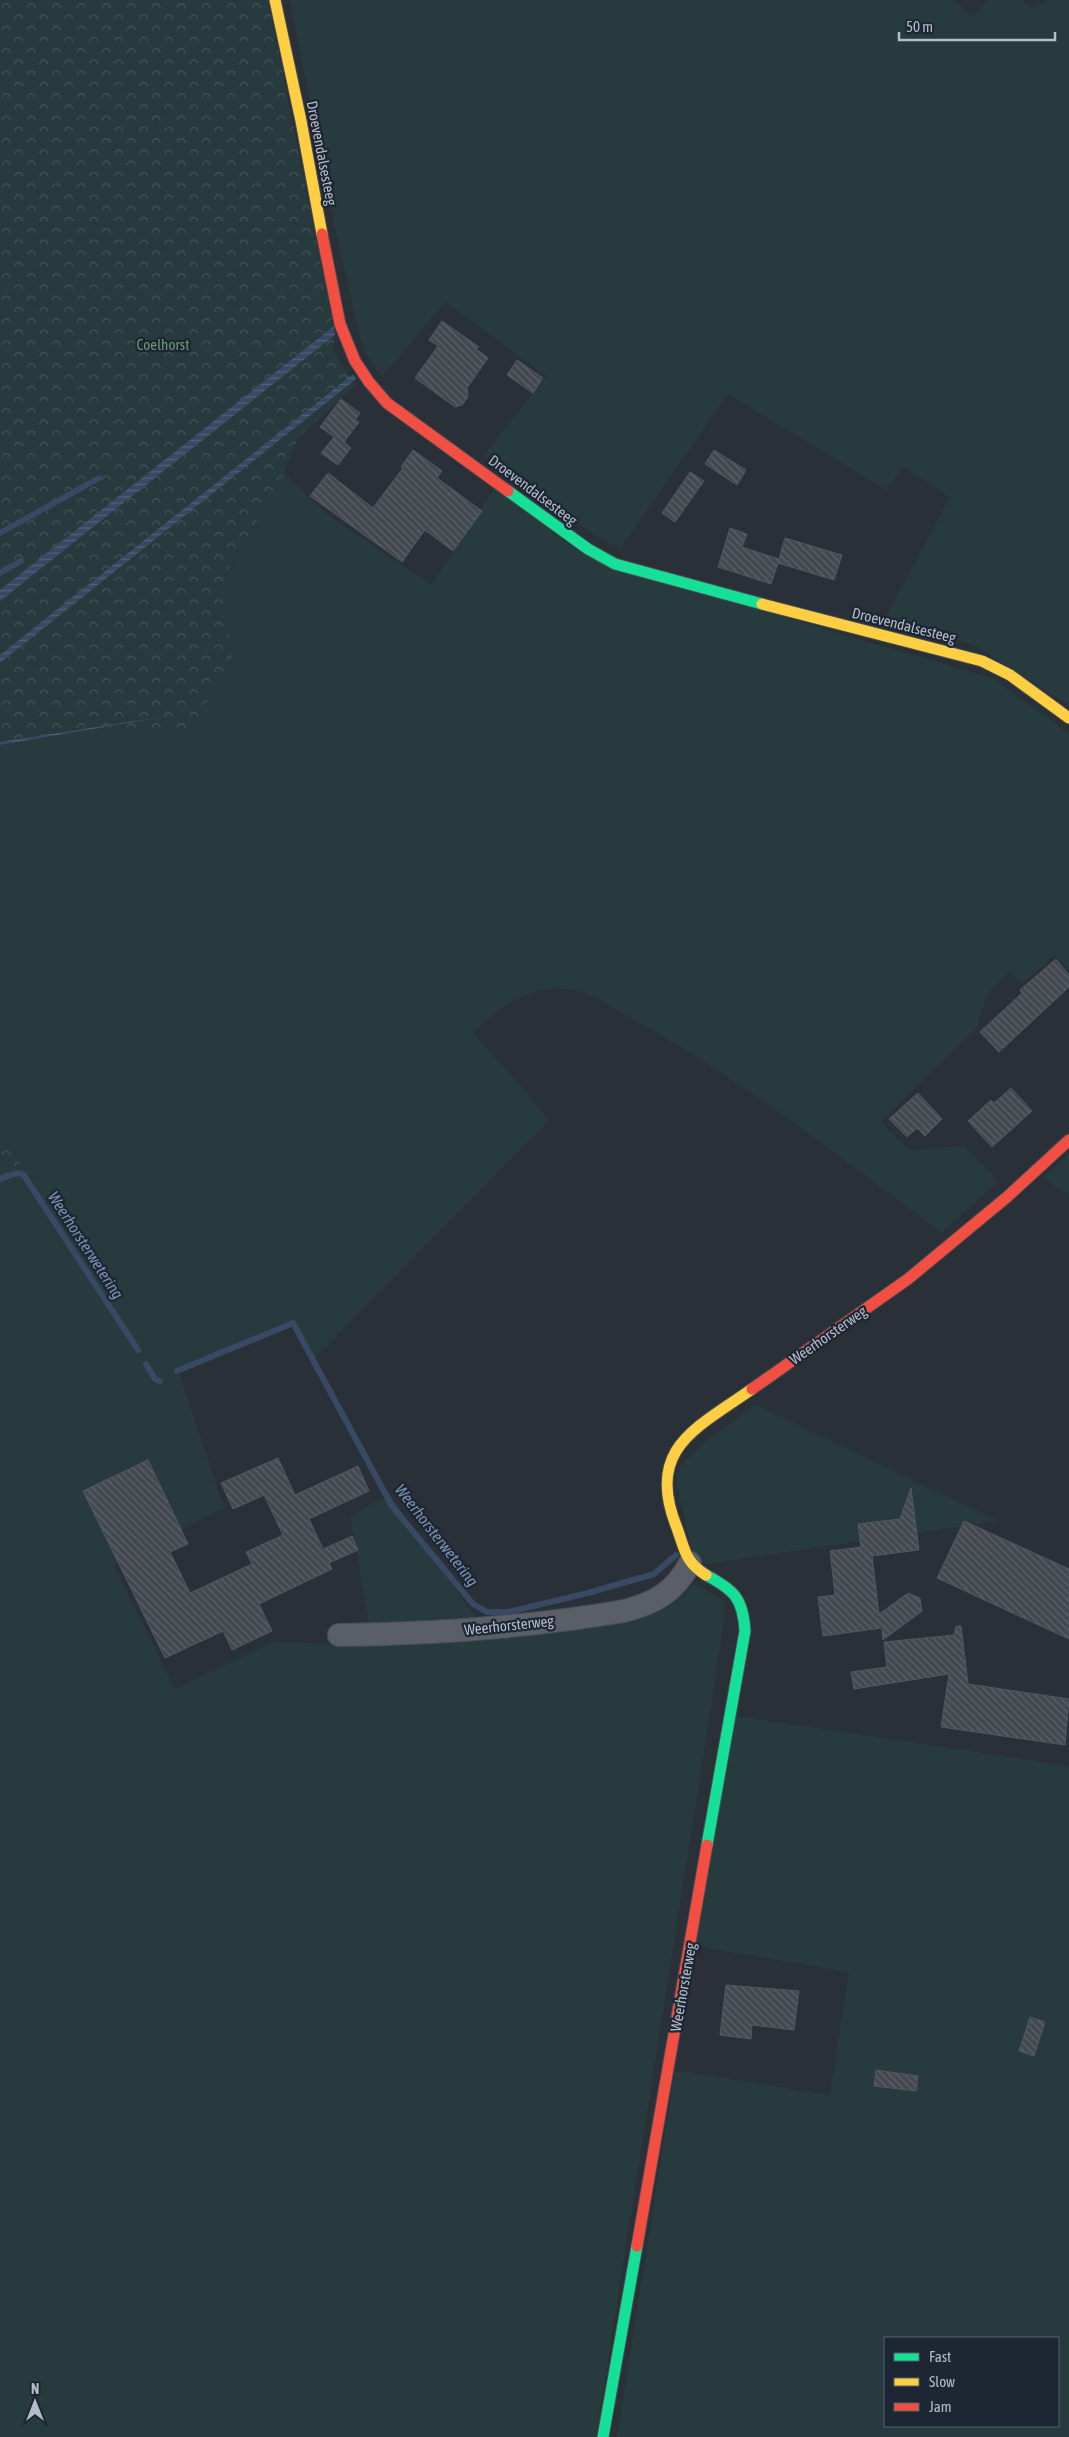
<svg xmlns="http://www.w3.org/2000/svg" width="1069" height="2437" viewBox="0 0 1069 2437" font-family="'Asap Condensed',sans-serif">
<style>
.green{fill:#273a3e;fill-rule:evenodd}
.forest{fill:url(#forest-crowns)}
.water{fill:url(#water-rules)}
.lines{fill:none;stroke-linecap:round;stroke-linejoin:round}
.stream{stroke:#384963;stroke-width:6}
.building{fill:url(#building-back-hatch);stroke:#52575f}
.street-casing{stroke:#484c53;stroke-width:24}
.fast-casing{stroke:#484c53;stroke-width:13}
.slow-casing{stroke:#484c53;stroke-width:13}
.jam-casing{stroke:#484c53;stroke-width:13}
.street{stroke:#5a5e66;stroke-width:22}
.fast{stroke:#16e098;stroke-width:11}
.slow{stroke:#ffcf43;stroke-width:11}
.jam{stroke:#f24e42;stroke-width:11}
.labels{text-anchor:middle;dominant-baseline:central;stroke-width:4.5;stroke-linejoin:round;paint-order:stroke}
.street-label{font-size:15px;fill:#b4bcc9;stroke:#1d2633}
.park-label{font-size:15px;fill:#6b9a76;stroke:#1d2633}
.water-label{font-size:16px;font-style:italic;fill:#7c92b1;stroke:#1d2633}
</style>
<defs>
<pattern id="forest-crowns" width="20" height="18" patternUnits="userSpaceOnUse" patternTransform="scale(1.25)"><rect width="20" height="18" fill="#273a3e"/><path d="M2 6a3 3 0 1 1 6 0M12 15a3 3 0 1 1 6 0" fill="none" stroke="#445559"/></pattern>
<pattern id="water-rules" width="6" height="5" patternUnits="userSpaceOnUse" patternTransform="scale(1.25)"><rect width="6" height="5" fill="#384963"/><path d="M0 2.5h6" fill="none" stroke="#526178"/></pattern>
<pattern id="building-back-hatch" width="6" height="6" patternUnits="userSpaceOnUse" patternTransform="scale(1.25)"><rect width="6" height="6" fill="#444950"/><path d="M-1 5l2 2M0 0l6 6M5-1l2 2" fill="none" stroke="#5d6168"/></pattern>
</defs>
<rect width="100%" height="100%" fill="#2a3038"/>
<path class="green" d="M290,0H952L973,16L988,0H1023L1032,8L1049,0H1069V705L977,647L956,639L883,622L950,497L903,467L886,490L728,394L620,549L597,537L484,455L546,376L445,302L382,377L366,354L359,334L332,215Z
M278,468L332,518L432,585L495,487L571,546L807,624L992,678L1069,733V970L1055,955L1022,984L1010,970L989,991L976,1028L881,1122L909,1150L964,1146L998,1181L942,1233C842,1159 744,1080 634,1020C613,1008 590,991 566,989C529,985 499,1008 473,1032L550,1120L313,1360L295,1327L290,1325L178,1369L224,1508L114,1565L175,1689L272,1642L402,1646L614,1623L649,1615L668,1607L693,1585H699L723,1601L725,1612L712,1701L596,2437H0V1183L23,1175L0,1139V745L195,712L222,585Z
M1069,1153V1195L1043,1177Z
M756,1405L998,1521L706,1564L693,1554L676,1481L681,1466L704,1442Z
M390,1494L424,1546L477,1619L370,1628L350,1517Z
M736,1716L1069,1766V2437H617L675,2070L830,2095L849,1972L695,1946ZM885,2338H1058V2426H885Z"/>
<path class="forest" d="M0,0H268L335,335L333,349L336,355L355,385L298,438L282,478L230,566L228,572L226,606L232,657L192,732L172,726L32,737L0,742Z
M0,1134L27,1174L0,1183Z"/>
<path class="water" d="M334,326L335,335L0,601V590Z
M353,374L356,379L0,663V655Z
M186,713L0,745V742Z"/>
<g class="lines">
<path class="stream" d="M0,533L99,478
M0,573L21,561
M0,1179L17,1173L23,1174L138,1350
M146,1364L155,1379L160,1381
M177,1371L293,1323L392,1506L473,1604L487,1612H508L588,1593L654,1574L676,1555"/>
</g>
<path class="building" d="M442,321L479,347L476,349L488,358L467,388L468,397L462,405L455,407L415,378L438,346L429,340Z
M517,360L543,378L533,393L507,375Z
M341,399L360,413L355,420L359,422L344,442L351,448L338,465L321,453L334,437L320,427Z
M413,450L442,471L437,478L482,511L453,551L425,530L402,562L310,496L328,473L373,508L403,468L401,467Z
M714,450L746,470L737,485L705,464Z
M690,472L704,481L675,522L662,513Z
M730,528L747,534L742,547L779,559L785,538L842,555L834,580L778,563L771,584L718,567Z
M1056,959L1069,975V987L999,1052L980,1032L1022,993L1020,990Z
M1011,1088L1032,1111L992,1147L968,1121L991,1100L994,1103Z
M918,1093L942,1119L925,1136L917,1128L907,1137L889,1119Z
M278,1458L295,1495L358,1466L369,1491L309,1519L323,1549L352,1536L358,1550L329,1563L332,1569L259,1604L272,1631L232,1650L223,1631L165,1658L83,1491L148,1460L188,1544L170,1552L190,1593L252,1564L246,1552L283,1535L264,1495L233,1509L221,1483Z
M911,1488L919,1550L872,1556L879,1614L908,1593L920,1598L922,1611L883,1640L882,1628L823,1636L818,1597L835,1595L830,1551L861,1547L858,1524L900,1519Z
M964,1521L1069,1569V1639L937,1578Z
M956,1626H961L968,1684L1069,1699L1065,1745L941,1727L949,1674L854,1689L851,1672L887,1667L884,1642L954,1635Z
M726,1985L799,1991L794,2030L752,2025L751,2039L720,2035Z
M1030,2017L1045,2022L1034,2056L1019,2051Z
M876,2070L918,2076L916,2091L874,2086Z"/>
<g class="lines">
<g class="street-casing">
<path id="street" d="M339,1635C434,1634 530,1627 624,1611C655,1603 675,1592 690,1563"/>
</g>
<g class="fast-casing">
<path id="fast" d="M508,491L588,549L615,564L762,604
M706,1575C734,1590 743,1598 745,1631L707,1845
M603,2437L637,2246"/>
</g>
<g class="slow-casing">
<path id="slow" d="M275,0L301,121L322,234
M762,604L982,661L1010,675L1069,718
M706,1575C685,1562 685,1550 677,1528C645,1449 695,1429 752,1389"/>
</g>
<g class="jam-casing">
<path id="jam" d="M322,234L340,324L355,361L369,382L387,403L508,491
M752,1389L908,1279L1007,1197L1069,1140
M637,2246L707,1845"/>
</g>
<use href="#street" class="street"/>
<use href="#fast" class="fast"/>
<use href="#slow" class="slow"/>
<use href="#jam" class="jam"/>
</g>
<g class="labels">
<g class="street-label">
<text transform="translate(322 153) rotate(79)">Droevendalsesteeg</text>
<text transform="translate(533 490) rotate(37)">Droevendalsesteeg</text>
<text transform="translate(904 625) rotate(14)">Droevendalsesteeg</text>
<text transform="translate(828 1335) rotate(-35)">Weerhorsterweg</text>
<text transform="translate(509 1625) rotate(-6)">Weerhorsterweg</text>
<text transform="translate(683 1987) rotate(-80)">Weerhorsterweg</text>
</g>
<g class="park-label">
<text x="163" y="344">Coelhorst</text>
</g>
<g class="water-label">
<text transform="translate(86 1245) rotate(57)">Weerhorsterwetering</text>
<text transform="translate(437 1535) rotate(52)">Weerhorsterwetering</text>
</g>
</g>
<rect x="884" y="2337" width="175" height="90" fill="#1d2633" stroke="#59626f"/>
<rect x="894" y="2353" width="25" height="8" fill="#16e098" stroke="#59626f"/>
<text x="929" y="2362" font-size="15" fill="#b4bcc9">Fast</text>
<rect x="894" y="2378" width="25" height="8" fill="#ffcf43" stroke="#59626f"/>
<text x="929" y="2387" font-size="15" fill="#b4bcc9">Slow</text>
<rect x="894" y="2403" width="25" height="8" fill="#f24e42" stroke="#59626f"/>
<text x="929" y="2412" font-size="15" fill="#b4bcc9">Jam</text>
<g transform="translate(35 2402)" stroke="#1d2633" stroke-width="4" paint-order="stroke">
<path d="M0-4L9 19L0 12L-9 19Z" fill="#b4bcc9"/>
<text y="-8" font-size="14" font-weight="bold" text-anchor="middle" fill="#b4bcc9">N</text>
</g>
<path d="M899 32v8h156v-8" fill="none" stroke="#b4bcc9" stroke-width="2.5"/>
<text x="906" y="32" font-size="15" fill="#b4bcc9" stroke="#1d2633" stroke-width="4" paint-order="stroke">50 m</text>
</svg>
